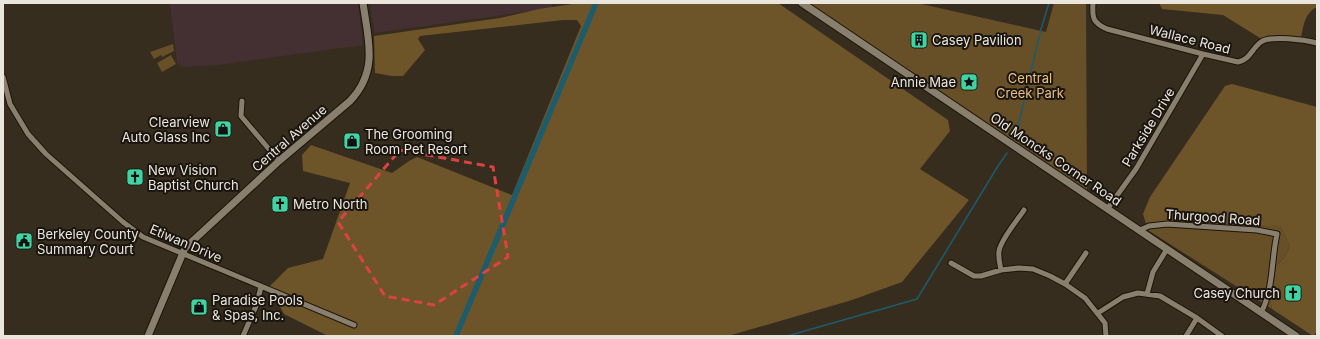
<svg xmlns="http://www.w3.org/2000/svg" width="1320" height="339" viewBox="0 0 1320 339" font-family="Inter,sans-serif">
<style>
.commercial{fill:#442f32}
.green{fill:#674f28}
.forest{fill:#6e5429}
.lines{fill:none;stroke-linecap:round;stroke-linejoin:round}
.stream{stroke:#1c5c6d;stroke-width:1.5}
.canal{stroke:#1c5c6d;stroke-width:5.5}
.street-casing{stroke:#1d1508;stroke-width:7}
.secondary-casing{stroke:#1d1508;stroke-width:9}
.street{stroke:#897f6f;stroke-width:5}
.secondary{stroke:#897f6f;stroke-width:7}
.marked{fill:none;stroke:#d94443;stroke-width:3;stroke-dasharray:8 5;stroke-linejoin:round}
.labels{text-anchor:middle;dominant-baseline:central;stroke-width:4;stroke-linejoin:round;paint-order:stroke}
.street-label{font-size:13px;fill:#ebe6dd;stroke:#1a160f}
.poi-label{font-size:13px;fill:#ebe6dd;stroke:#1a160f;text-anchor:start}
.park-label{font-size:13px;fill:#eac07c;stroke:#1a160f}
</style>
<rect width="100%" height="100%" fill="#362d1f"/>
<path class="commercial" d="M170,3H358L363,45L218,65L182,67L177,63Z
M370,3H552V8L374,33Z"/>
<path class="green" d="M807,3H917L1046,32L1054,3H1086L1087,191Z
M173,44L174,51L162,57L161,55L154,59L150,52Z
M171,55L176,64L162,72L157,63Z
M1146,224L1280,226L1290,246L1285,257L1276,266L1270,299L1272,309L1143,227Z"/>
<path class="forest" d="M579,3H778L948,120L950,131L920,169L969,200L902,282L852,300L728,336H328L284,314L269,287L288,268L323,259L350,183L303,171L302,155L311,145L392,173L409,161L417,157L512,195L581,26L577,20H563L420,36L418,39L425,50L403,76H392L375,73L374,36L500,18L539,9Z
M1159,3H1317V7C1305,12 1303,27 1301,38H1260L1223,15L1162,9Z
M1232,84L1317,107V332L1313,336L1272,309L1270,299L1276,266L1285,257L1290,246L1280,226L1146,224L1143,214L1150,197L1225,86Z"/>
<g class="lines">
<path class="stream" d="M1015,139L1041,29L1049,3
M787,336L917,299L998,166L1007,153"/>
<path class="canal" d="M456,336L596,3"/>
<g class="street-casing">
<path id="street" d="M1093,3C1092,18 1093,23 1107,29L1203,54L1238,62C1250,60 1252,48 1261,42C1271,35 1305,40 1317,43
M3,77L10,104L28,134L46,154L123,222L143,237L354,325
M242,101L241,116L279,161
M1108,208L1136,169L1203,54
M1140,230L1149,226L1167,224L1257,230L1277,234C1271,261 1274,287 1261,313
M951,263L974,276H981L1001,270L1019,268L1033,269L1050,276L1065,284L1085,298L1105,323L1106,336
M1001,270C1000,264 998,258 999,251C1001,239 1017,221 1024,210
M1065,284L1086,253
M1147,294L1153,272L1167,249
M1098,313L1123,297L1138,293L1160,296L1197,318L1222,336
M243,336L256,306L261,287
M1186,336L1197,318"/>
</g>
<g class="secondary-casing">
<path id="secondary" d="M802,3L1296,336
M148,336L185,248L279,161L350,101C379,71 368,39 363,3"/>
</g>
<use href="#street" class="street"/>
<use href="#secondary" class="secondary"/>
</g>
<path class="marked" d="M400,150L493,167L508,257L434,305L385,296L338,222Z"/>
<defs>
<g id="building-square" transform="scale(0.9)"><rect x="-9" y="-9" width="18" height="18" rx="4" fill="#3ed4a3" stroke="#1a160f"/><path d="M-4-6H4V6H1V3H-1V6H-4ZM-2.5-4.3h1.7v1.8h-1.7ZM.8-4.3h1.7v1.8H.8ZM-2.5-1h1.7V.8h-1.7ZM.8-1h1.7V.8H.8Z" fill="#111"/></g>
<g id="sight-square" transform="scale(0.9)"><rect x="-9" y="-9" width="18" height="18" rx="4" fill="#3ed4a3" stroke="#1a160f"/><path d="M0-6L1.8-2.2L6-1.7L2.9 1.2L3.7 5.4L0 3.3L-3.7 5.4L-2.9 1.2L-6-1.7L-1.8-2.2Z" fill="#111"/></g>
<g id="shop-square" transform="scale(0.9)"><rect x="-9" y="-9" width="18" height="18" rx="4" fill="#3ed4a3" stroke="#1a160f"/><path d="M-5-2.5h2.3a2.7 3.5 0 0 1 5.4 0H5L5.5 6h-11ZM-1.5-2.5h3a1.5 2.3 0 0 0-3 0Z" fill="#111"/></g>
<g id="church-square" transform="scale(0.9)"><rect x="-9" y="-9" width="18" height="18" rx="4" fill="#3ed4a3" stroke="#1a160f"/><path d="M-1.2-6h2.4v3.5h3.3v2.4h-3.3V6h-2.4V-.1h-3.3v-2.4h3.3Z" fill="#111"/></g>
<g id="civic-square" transform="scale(0.9)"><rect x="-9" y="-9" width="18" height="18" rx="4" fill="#3ed4a3" stroke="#1a160f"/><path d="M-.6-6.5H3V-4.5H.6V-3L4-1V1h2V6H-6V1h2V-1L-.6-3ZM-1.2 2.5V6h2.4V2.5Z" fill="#111"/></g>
</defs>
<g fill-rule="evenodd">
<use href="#building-square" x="919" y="40"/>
<use href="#sight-square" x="969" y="82"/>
<use href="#shop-square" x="223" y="129"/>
<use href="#shop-square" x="352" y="141"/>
<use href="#church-square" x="135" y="177"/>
<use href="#church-square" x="280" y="204"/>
<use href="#civic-square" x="24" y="241"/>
<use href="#church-square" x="1293" y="293"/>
<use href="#shop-square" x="199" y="307"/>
</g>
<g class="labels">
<g class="street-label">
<text transform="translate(1190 39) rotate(14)">Wallace Road</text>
<text transform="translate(1148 127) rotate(-59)">Parkside Drive</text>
<text transform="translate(289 138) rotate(-41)">Central Avenue</text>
<text transform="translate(1056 159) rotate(34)">Old Moncks Corner Road</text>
<text transform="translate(1213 217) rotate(4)">Thurgood Road</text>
<text transform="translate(186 243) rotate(23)">Etiwan Drive</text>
</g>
<g class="poi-label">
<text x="932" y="40">Casey Pavilion</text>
<text x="956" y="82" text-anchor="end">Annie Mae</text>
<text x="210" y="122" text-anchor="end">Clearview<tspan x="210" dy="15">Auto Glass Inc</tspan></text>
<text x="365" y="134">The Grooming<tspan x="365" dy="15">Room Pet Resort</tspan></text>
<text x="148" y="170">New Vision<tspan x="148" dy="15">Baptist Church</tspan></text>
<text x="293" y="204">Metro North</text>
<text x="37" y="234">Berkeley County<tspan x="37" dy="15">Summary Court</tspan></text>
<text x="1280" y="293" text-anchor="end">Casey Church</text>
<text x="212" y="300">Paradise Pools<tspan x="212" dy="15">&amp; Spas, Inc.</tspan></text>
</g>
<g class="park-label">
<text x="1030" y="78">Central<tspan x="1030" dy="15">Creek Park</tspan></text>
</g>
</g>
<rect width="1320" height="339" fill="none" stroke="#ebe6dd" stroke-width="8"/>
</svg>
